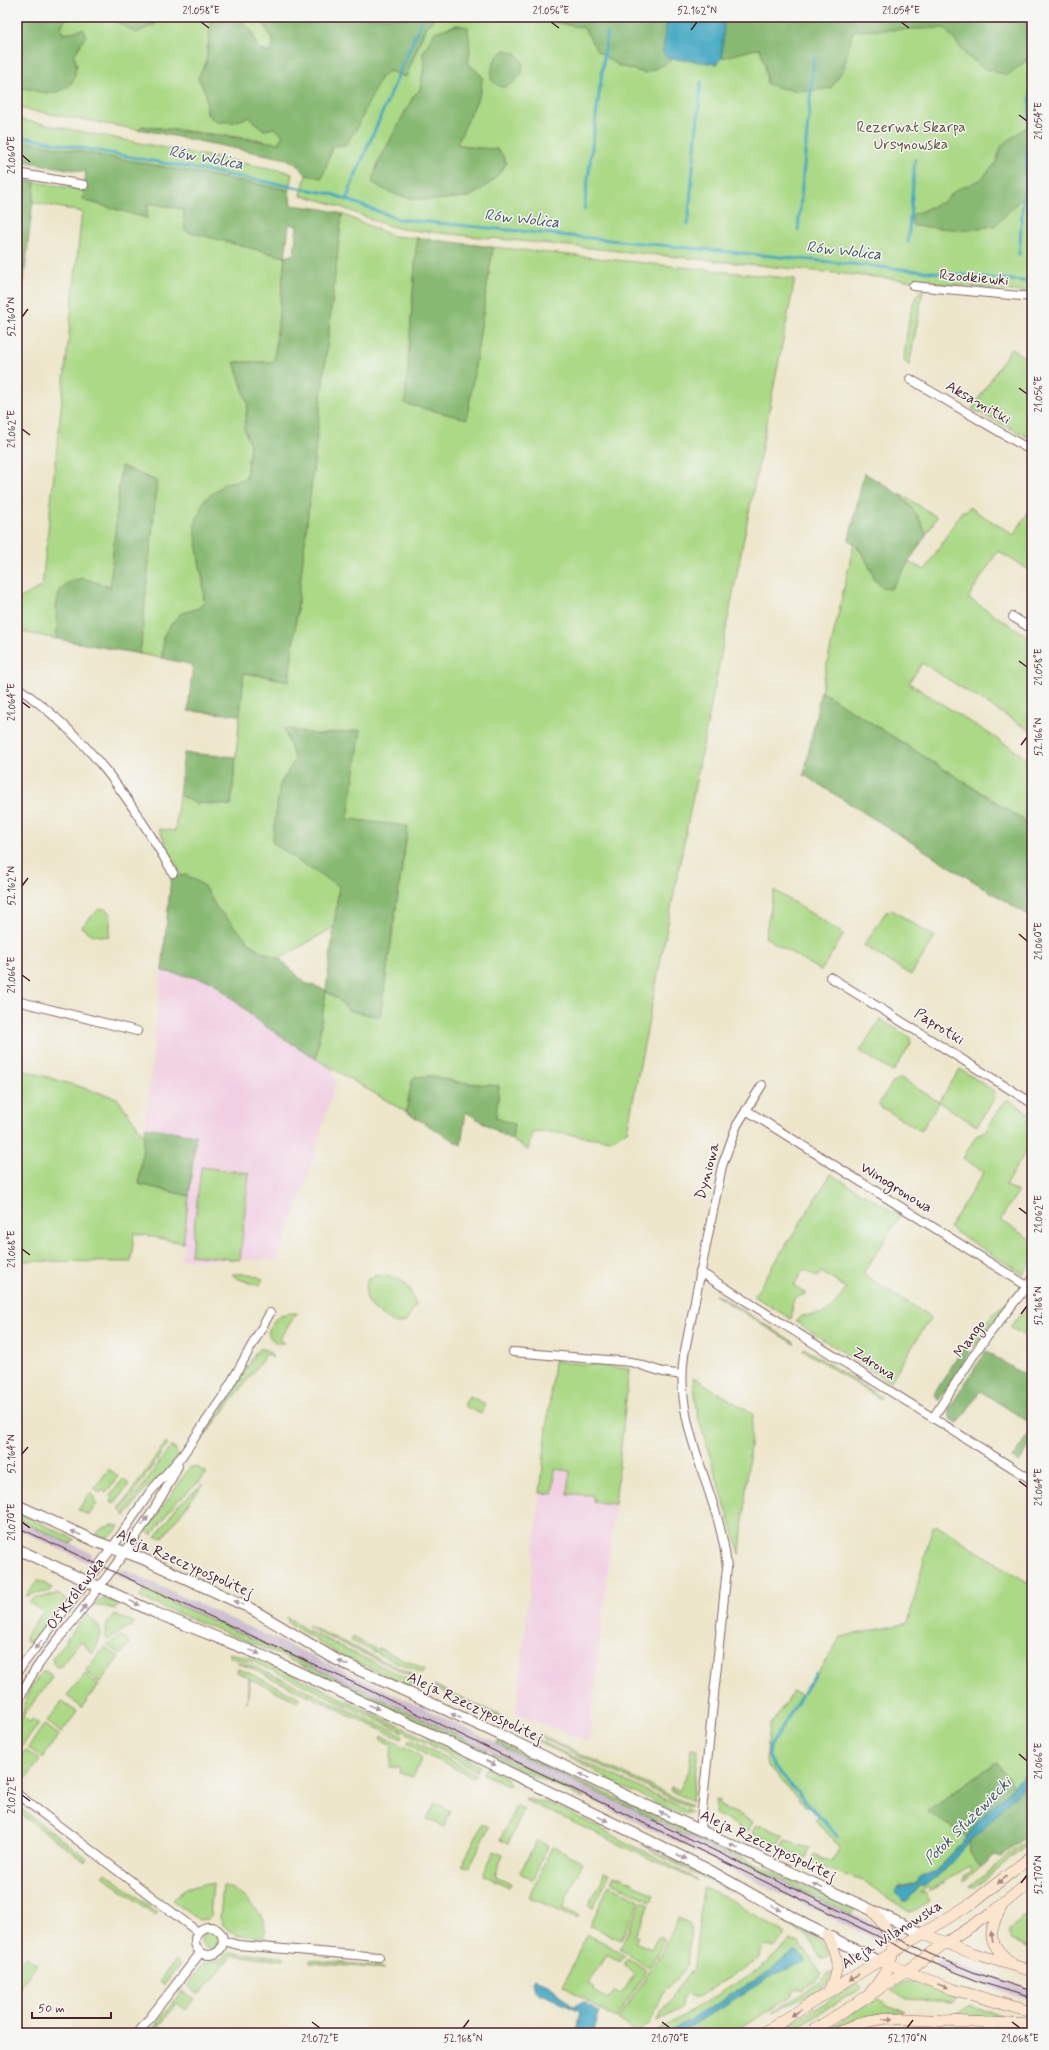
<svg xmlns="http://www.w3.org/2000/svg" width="1049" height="2050" viewBox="0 0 1049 2050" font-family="Mynerve,sans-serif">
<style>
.built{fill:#f1d0e3}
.industrial{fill:#cebed1}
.green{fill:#abd986;stroke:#7a7c58;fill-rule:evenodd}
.forest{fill:#88b973;stroke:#696c4f;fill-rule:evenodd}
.water{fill:#42a7c2;stroke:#466376}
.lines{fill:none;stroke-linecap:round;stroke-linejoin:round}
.stream{stroke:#42a7c2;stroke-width:3}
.minor-casing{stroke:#836563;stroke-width:10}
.tertiary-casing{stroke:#836563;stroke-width:12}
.secondary-casing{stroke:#836563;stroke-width:12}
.minor{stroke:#fff;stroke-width:8}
.tertiary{stroke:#fff;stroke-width:10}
.secondary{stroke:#fce5cf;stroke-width:11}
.tram{stroke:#4a1f2b;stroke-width:1}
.oneway{fill:#ae9aa0}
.oneway2{fill:#a3827d}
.ticks{fill:none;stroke:#4a1f2b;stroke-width:1.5}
.labels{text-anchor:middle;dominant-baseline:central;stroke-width:3;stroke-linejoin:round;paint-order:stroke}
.park-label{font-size:15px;fill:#624e42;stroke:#f6f6f2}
.street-label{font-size:15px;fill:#4a1f2b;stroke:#f6f6f2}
.water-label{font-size:16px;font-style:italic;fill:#475567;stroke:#f6f6f2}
.neatline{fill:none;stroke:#4a1f2b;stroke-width:1.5}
.ticks-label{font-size:10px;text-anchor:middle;fill:#4a1f2b}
</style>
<rect width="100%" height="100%" fill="#f6f6f2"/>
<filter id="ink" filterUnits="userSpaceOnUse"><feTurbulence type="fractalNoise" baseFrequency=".025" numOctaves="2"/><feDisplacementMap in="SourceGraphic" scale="8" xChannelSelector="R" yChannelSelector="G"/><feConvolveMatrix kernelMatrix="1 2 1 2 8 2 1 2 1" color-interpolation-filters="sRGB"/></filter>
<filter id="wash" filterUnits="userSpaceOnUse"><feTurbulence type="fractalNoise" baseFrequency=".012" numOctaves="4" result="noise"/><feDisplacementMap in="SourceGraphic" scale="16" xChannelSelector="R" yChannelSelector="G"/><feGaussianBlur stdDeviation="0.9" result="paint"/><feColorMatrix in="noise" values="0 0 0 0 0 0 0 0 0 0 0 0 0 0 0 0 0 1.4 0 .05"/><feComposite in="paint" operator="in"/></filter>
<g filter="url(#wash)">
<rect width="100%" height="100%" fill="#ede6cb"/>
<path class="built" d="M162,971L212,981L262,1024L331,1068L336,1080L304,1189L277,1260H181L196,1135L145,1127Z
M555,1469L571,1471L592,1495L594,1502L615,1504L589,1742L516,1713L540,1493L553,1494Z"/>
<path class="industrial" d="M17,1519L85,1550L92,1554L90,1560L88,1562L80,1559L17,1529Z
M123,1569L381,1688L865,1920L884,1930L889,1942L880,1941L749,1878L716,1864V1862L616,1812L377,1697L130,1582L116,1575Z
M936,1960L951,1961L983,1974L1032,1989V2000L964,1979L938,1968Z"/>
<path class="green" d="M67,17H110L122,25H154L162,17H222L211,21L206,63L198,78L206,94L207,114L234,122L249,117L264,130L274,128L284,135L278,143H270L256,139L142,126L140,130L17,108V87L22,88L77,67L74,55L81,44L63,34L61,27Z
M232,17H261L274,43L271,53L258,49L252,31Z
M435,17H1032V293L401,229C367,221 337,201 301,196L306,175L322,178L333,146L370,98L380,78L390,71L406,77L425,28ZM457,25L470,50L468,63L482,76L481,91L457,144L476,148L497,149L503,156L506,164C497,177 487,187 472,195C468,198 460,197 454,198C425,202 397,200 373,182L378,163L413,97L420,89L424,66L423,53L435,32Z
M17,119L284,171L292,174L289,190L17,140Z
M35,182L84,190L83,200L147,218L148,203L184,209L186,231L285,257L274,362H234L248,404L244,427L250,445L246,479L225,483L195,524L199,561L203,580L204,601L199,608L180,614L163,637L162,658L140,654L157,481L121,466L110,587L81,578L56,602L57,639L17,631V600L42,586L82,212L33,202Z
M342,214L393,236L417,238L405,403L467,418L493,247L795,279L627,1131L610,1140L549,1132L532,1133L528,1150L512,1140L514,1124L496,1119L499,1086L456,1082L431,1076L412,1081L406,1112L316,1059L326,991L338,999L348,1010L380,1017L408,827L348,819L335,732L320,735L284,729L295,760L280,784L339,886L334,927L280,959L262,952L252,945L217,908L203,885L186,875L181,876L159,829L175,831L179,795L195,803L231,805L244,673L289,681Z
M922,290L923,292L909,366L905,362L904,358C906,344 909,296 922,290Z
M1011,348L1032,362V439L972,409Z
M899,493L937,517L926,535C921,517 910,506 899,493Z
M1032,506V564L1029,570L998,551L968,598L1032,639V732L922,663L909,683L1032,761V825L821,691L854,543L868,562L875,581L891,589L909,562L925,570L962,511H966L969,507L1014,535Z
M774,890L844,934L821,971L765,937Z
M99,909H106L111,915L109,937L93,935L81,927Z
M892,910L935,937L911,975L864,946L886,912Z
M880,1019L910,1037L911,1044L893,1072L860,1051Z
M17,1068L117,1098L144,1135L139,1184L189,1196L183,1243L134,1233L131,1262L17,1261Z
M960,1069L994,1091L995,1097L977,1126L939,1102L921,1131L878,1105L892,1083L901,1078L939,1102Z
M1009,1100L1032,1115V1142L1005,1185L1018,1192L1000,1220L1032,1240V1260L1024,1274L949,1228L984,1172L963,1158L976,1136L986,1130L1005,1101Z
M201,1167L249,1173L240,1260L191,1255Z
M831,1174L900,1216L863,1274L931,1317L890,1382L796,1322L802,1316C829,1314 831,1312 846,1288L821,1272L817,1277L804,1269L794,1285L805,1293L804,1295C787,1298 795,1306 791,1319L754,1296Z
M232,1274H250L263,1279L259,1286L236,1278Z
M379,1275C402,1277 408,1282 416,1305L406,1322L395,1324C375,1310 360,1305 368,1278Z
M715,1295L723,1298L795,1343L794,1344Z
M1008,1299L1011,1300L974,1346L967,1343V1341Z
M1032,1303V1341L1010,1327Z
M297,1313L279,1339L284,1343C277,1345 269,1339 268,1332C277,1314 277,1314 297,1313Z
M260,1348L270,1352L273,1358L267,1354L201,1441L230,1398L256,1352Z
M804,1348L881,1397L880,1399L803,1350Z
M554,1361L629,1369L615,1504L594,1502L592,1495L568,1494L570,1471L555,1469L553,1494L540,1493Z
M693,1377L753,1414L740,1554L698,1417Z
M469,1396L486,1404L481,1414L464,1406Z
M166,1442L168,1444L121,1512L120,1508Z
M171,1446L176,1450L177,1456L166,1472L145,1489L126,1517L123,1514Z
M190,1467H197L206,1473L200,1481L174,1504L152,1535L146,1531Z
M109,1469L118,1476L106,1493L102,1490L100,1493L94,1489Z
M123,1479L129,1484L114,1504L110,1501L113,1498L110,1496Z
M203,1484L163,1537H156L177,1506Z
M90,1493L96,1498L94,1501L97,1504L89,1515L78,1510Z
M17,1512L74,1539L71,1544L66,1542L17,1519Z
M112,1525L119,1526C113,1536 107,1540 96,1535L101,1529Z
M937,1525L1032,1586V1768L1014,1786L997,1762L927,1811L967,1838L934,1872L918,1879L919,1882L899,1887L907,1901L921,1885L938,1876L971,1841L969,1852L980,1867L964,1881V1876L972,1871L969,1866L929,1892L931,1890L929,1887L920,1893H925L930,1902L917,1910L908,1912L865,1882L831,1870L811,1861L814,1854L832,1862L840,1847L815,1820L819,1817L809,1806H805L767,1765L766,1761L770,1726L793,1691L802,1697L841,1637L908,1623L932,1528Z
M38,1580L52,1588L51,1591L26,1596Z
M144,1589L337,1678L487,1750L485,1753L273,1652L140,1598Z
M58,1594L66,1599L34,1641L26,1642L25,1637L43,1612L29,1603L33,1599Z
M103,1598L120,1604L115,1609L93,1604Z
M86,1614C103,1627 104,1634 93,1653L80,1641L61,1666L56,1667L52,1659Z
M114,1614L135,1623L108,1640L105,1637L107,1623Z
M287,1617L308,1631L417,1683L413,1686H409L337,1653L288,1623Z
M307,1625L414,1675V1677L317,1632Z
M121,1636L130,1643L121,1655L107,1645Z
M353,1637L377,1650L378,1648L423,1668L425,1669L423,1673L416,1671L351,1641Z
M104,1647L119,1657L100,1682L87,1673L86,1670Z
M229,1653L254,1658L277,1667L480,1765L477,1771L425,1742L276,1672L253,1662L231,1658Z
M237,1662L250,1665L264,1671L403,1735L401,1739Z
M238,1668L301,1698L299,1702L250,1679L247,1702L249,1678L237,1672Z
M45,1671L50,1674L52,1678L23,1716L29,1722L32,1719L39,1724L17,1753V1737L28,1691L42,1672Z
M85,1674L99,1685L81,1708L67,1695Z
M434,1685L501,1716L500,1718L437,1689Z
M62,1702L77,1712L61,1733L47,1721Z
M44,1725L59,1735L42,1758L29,1748V1746Z
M539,1734L691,1805L687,1806L546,1740Z
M527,1735L692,1812L685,1814L679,1813L620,1786L578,1761L531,1739Z
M382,1736L411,1750L422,1758L413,1777L399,1773L400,1768L390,1767L392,1745L380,1739Z
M410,1739L476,1774L475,1776L473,1777L424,1754L408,1743Z
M498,1741L533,1759L855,1910L851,1914L497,1744Z
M691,1748L698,1749L692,1801L670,1790L671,1787L679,1791L689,1771Z
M25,1750L40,1760L27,1778L24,1777L17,1780V1761Z
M493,1752L585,1797L584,1799L491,1756Z
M486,1768L507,1778L510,1786L483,1774Z
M526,1799L548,1803L563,1809L695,1878L698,1881L525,1800Z
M716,1800L720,1801V1806L753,1821L748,1831L715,1814Z
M435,1803L451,1811L444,1827L427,1819Z
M17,1806L87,1858L85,1862L17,1811Z
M516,1806L524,1809L508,1844L500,1840Z
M482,1824L489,1827L469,1868L462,1865Z
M756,1825L760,1827L761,1825L783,1835L778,1845L752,1833Z
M1032,1836V1841L974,1888L969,1887Z
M537,1840L548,1846L532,1880L520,1873Z
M785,1840L809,1849L805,1858L781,1847Z
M641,1844L734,1890L733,1892L658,1855Z
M552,1847L568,1853V1855L583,1862L565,1901L566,1902L563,1908L579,1916L577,1919L529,1897Z
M494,1851L503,1854L495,1876L511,1883L509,1887L483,1875Z
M604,1872L610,1874L593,1908L588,1905L601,1882Z
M106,1873L157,1912L155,1915L103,1876Z
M614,1876L620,1877L654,1895L651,1901L611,1882Z
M203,1884H213L210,1916L208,1919L199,1920L172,1900L186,1889Z
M223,1885C241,1891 270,1916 265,1937C248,1936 227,1938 220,1918Z
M609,1885L640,1900L621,1940L590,1926Z
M703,1888L729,1899L784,1933V1937L773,1947L766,1945L761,1950L760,1958L753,1963L696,1998H691L688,1994L682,1998L681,2007L658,2021L661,2013L694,1966Z
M642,1901L650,1904L635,1935L638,1937L635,1942L651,1949L659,1936L665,1939L649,1968L620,1949Z
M1032,1909V1943L1029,1949L1011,1940L1008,1933L1010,1928Z
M679,1918L688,1923L691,1928L687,1964L682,1973L665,1990L649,2025L637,2033L618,2019L657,1960Z
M783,1920L822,1942L831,1955L822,1958L809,1938L783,1922Z
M201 1940a9 9 0 1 1 18 0a9 9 0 1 1-18 0Z
M587,1935L608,1945L625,1956L620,1962L607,1954L588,1983L595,1988L594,1991L607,2000L615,1991L621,1994L634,1975L624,1965L628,1958L647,1970L616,2018L563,1986Z
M791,1941L800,1942L821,1974L817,1980L801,1990L796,1988L792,1990V1996L732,2033H655L758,1970Z
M230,1952L283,1957V1960L232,1955L202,1992L198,1994L187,1985L203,1964L219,1960Z
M25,1956L37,1965L17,1990V1967Z
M176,1960L180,1964L164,1985L159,1982Z
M310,1960L377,1966L385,1969L310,1963Z
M828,1972H832L827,1983L816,1992L772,2013L819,1983Z
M905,1982H914L958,1998L953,2002L905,1999L891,1990Z
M857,1983L862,1987L788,2033H776Z
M182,1991L194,2000L186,2010L177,2003L154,2033H150Z
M877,1999L888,2007L905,2011L904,2013C876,2013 851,2020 826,2033H822Z
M970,2006L972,2007L1011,2018L955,2016Z"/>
<path class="forest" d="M17,17H67L61,27L63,34L83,29L86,35L74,55C79,74 74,90 52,93C42,94 28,88 17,87Z
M110,17H162L154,25L136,33Z
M223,17C247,17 251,28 258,49L270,53L274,43L261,17H435L425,28L406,77L390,71L380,78L357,128L345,145L333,146L322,178L306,175L299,166L287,159L139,129L142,126L278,143L283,135L274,128L264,130L249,117L234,122H216L207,114L206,94L198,78L206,63L211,21Z
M529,17H1032V56L1008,75L983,68L966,55L945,28L853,31L843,70L831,88C809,92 789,92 767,84L765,65L760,48L721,58L687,46L668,63L645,73L619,66L597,51L584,28Z
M457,25L468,27L470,50L468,63L482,76L481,91L457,144L476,148L497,149L503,156L506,164C497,177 487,187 472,195C468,198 460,197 454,198C425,202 397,200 372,182L378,163L413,97L420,89L424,66L423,53L435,32Z
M506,50L517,54L523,63L522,74C510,85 503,94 491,79C491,67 494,55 506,50Z
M1032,123V187L995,226L965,230L913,226L912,215L943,202L956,190L980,180L995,164L1002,145Z
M17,140L289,190L291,205L323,209L342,214L289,682L269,676L244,673L240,715L188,711L193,665L162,658L163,637L168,628L180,614L199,608L204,601L203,580L199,561L195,524L204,500L225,483L246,479L250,445L244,428L248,404L234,362H274L285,257L185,231L183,209L148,203L147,218L83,200L86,172L17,160ZM289,224L297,226L294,254L285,257Z
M17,178L35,182L18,332H17Z
M417,238L493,247L467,419L405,404Z
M121,466L157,481L140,654L57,639C57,617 50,581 80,579C89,578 101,585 110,587Z
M864,473C892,489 916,502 926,535L891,589L882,588C869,575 867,549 849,540Z
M821,691L1032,825V918L804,775Z
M284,728L320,735L361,730L348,819L408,826L380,1017L348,1010L338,999L326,991L316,1059L262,1024L212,981L162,971L171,877L186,875L203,885L217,908L252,945L262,952L280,959L305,983L326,990L339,886L304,865L272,842L280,784L295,760Z
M184,753L236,757L231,805L195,803L179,795Z
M431,1076L456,1082L499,1086L496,1118L514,1124L512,1140L466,1112L461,1145L406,1112L412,1081L414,1077Z
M145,1127L196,1135L189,1196L139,1184Z
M964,1347L969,1353L939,1400L934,1394Z
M986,1351L1032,1380V1424L980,1391L958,1424L951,1420L949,1409Z
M1032,1429V1443L1019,1462L1012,1458Z
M997,1762L1014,1786L977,1822L967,1838L927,1811Z
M1032,1777V1832L1001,1857L995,1855L980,1867L969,1852L971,1841Z"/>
<path class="water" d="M667,17L724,22L722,58L716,64L667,58L663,52Z
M1032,1768V1777L938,1876L924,1887L921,1885L907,1901H903L896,1893L897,1889L919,1882L918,1879L934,1872L967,1838L977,1822Z
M795,1950L799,1951L805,1960L803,1963L773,1975L680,2033H668L770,1971Z
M534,1979L548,1984L572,2005L584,2002L599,2011L592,2033H577L580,2015L579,2010L538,1993L534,1989L532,1982Z"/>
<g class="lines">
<path class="stream" d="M17,136L332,194L398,219L1032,282
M347,200L350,188L422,20
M584,209L607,33
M688,224L701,82
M798,230L814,57
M908,243L915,160
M1019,255L1031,92
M816,1673L770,1746L769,1757L774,1767L838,1837"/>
</g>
</g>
<g filter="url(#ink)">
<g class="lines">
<g class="minor-casing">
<path id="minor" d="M17,173L84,185
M913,286L1032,297
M910,379L1032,451
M1013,617L1032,629
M17,687C89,737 130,798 173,873
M830,977L1032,1103
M17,1001L137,1031
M746,1110L1032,1289
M700,1272L1032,1480
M513,1352L631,1362L663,1372L682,1375
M933,1418L979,1347L1032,1280
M17,1672L112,1548L150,1492L182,1456L224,1395L270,1313
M17,1707C26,1673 62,1636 84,1607C118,1562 153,1517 178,1466
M17,1794L198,1932
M700,1830L727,1568C721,1494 673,1431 684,1355L722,1166L737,1125L762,1085
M195 1941a14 14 0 1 1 28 0a14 14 0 1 1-28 0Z
M224,1941L238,1945L379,1957
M138,2033L201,1952"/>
</g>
<g class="tertiary-casing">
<path id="tertiary" d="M17,1505L97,1542L141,1558L248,1607L337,1660L492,1731L620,1793L923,1934
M17,1549L156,1613L268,1658L437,1737L709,1870L808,1926L879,1961"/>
</g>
<g class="secondary-casing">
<path id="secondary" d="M1001,1908C986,1934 989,1944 1011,1963
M923,1934L972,1953L1032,1971
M827,1936C841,1959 839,1969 828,1993
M879,1961L952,1989L1032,2012
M871,1992C897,1960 901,1944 873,1911
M763,2033L972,1903L1032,1856
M809,2033L906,1972L945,1943L996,1910L1032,1880
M837,2033L864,2022L886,2018L1032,2025"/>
</g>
<use href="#minor" class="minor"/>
<use href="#tertiary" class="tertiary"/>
<use href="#secondary" class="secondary"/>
<path class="tram" d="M17,1527L354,1683L931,1962L980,1982L1032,1998
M653,1821L930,1954L973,1972L1032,1991"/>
</g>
<defs><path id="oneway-solid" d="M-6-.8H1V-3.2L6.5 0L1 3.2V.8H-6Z"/></defs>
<g class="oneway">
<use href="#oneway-solid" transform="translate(145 1521) rotate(-55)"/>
<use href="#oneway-solid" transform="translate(76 1533) rotate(-155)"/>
<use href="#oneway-solid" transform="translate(135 1603) rotate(25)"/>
<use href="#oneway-solid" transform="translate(239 1603) rotate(-155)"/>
<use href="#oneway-solid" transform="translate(83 1609) rotate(-53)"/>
<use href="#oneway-solid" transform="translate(38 1645) rotate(129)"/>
<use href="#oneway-solid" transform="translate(255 1652) rotate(22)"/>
<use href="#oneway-solid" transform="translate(343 1663) rotate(-155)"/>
<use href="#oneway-solid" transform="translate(374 1707) rotate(25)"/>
<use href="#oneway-solid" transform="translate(456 1716) rotate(-156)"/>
<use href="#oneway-solid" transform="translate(491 1763) rotate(25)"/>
<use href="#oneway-solid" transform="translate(584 1776) rotate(-155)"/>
<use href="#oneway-solid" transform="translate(664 1814) rotate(-155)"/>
<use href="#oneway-solid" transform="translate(603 1819) rotate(26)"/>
<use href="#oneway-solid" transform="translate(734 1846) rotate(-155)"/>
<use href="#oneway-solid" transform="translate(682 1857) rotate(26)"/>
<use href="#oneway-solid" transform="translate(818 1886) rotate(-155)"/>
<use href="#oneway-solid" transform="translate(776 1908) rotate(30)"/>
</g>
<g class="oneway2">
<use href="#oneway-solid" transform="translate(1002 1880) rotate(141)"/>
<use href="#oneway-solid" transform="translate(992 1937) rotate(-99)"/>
<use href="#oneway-solid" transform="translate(854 1977) rotate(148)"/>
<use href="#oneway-solid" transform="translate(943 1986) rotate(19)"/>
<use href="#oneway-solid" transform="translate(796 2013) rotate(148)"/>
<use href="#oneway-solid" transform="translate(888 2019) rotate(-3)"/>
</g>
</g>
<path class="ticks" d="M201,22L209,28M551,22L559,28M901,22L909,28M691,30L697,22M1019,115L1027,121M22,155L30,162M22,317L28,309M1019,388L1027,394M22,429L30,435M1019,661L1027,667M22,702L30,708M1021,745L1027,737M22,886L28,878M1019,934L1027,941M22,975L30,981M1019,1208L1027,1214M22,1249L30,1255M1021,1314L1027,1306M22,1454L28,1447M1019,1481L1027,1487M22,1522L30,1528M1019,1754L1027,1761M22,1795L30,1801M1021,1883L1027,1875M312,2022L320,2028M662,2022L670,2028M1012,2022L1020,2028M463,2028L469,2020M907,2028L913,2020"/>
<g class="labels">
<g class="park-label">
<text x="911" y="128">Rezerwat Skarpa<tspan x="911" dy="17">Ursynowska</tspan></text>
</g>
<g class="street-label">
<text transform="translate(974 278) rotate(5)">Rzodkiewki</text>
<text transform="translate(978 403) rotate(30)">Aksamitki</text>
<text transform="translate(939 1027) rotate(32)">Paprotki</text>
<text transform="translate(708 1171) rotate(-75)">Dyniowa</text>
<text transform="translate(896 1188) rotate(32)">Winogronowa</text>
<text transform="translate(970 1339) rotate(-54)">Mango</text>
<text transform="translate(874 1364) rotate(32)">Zdrowa</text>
<text transform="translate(185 1564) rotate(24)">Aleja Rzeczypospolitej</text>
<text transform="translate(76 1594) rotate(-53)">Oś Królewska</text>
<text transform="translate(475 1708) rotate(25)">Aleja Rzeczypospolitej</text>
<text transform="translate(768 1846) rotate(25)">Aleja Rzeczypospolitej</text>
<text transform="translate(892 1935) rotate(-32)">Aleja Wilanowska</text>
</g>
<g class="water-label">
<text transform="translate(206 158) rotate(10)">Rów Wolica</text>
<text transform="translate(522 219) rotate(6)">Rów Wolica</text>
<text transform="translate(844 251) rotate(6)">Rów Wolica</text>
<text transform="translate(968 1821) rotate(-45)">Potok Służewiecki</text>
</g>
</g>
<rect width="1049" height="2050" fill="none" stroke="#f6f6f2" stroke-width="44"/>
<path d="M32 2012v6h79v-6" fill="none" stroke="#4a1f2b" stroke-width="2"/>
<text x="38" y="2012" font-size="12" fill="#4a1f2b" stroke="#f6f6f2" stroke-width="3" paint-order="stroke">50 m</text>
<rect x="22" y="22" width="1005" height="2006" class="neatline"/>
<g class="ticks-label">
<text x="201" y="14">21.058°E</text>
<text x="551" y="14">21.056°E</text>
<text x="697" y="14">52.162°N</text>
<text x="901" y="14">21.054°E</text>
<text transform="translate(1038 121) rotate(-90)" y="4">21.054°E</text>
<text transform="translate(11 155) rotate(-90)" y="4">21.060°E</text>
<text transform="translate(11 317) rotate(-90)" y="4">52.160°N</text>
<text transform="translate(1038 394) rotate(-90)" y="4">21.056°E</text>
<text transform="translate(11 429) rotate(-90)" y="4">21.062°E</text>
<text transform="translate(1038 667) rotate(-90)" y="4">21.058°E</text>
<text transform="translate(11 702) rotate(-90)" y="4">21.064°E</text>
<text transform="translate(1038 737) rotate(-90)" y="4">52.166°N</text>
<text transform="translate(11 886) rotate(-90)" y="4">52.162°N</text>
<text transform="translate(1038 941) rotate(-90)" y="4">21.060°E</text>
<text transform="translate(11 975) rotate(-90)" y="4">21.066°E</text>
<text transform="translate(1038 1214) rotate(-90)" y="4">21.062°E</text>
<text transform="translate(11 1249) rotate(-90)" y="4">21.068°E</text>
<text transform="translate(1038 1306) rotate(-90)" y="4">52.168°N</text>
<text transform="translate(11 1454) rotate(-90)" y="4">52.164°N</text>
<text transform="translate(1038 1487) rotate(-90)" y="4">21.064°E</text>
<text transform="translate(11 1522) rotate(-90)" y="4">21.070°E</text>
<text transform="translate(1038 1761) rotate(-90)" y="4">21.066°E</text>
<text transform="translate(11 1795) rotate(-90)" y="4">21.072°E</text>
<text transform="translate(1038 1875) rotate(-90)" y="4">52.170°N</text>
<text x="320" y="2042">21.072°E</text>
<text x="463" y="2042">52.168°N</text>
<text x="670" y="2042">21.070°E</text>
<text x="907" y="2042">52.170°N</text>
<text x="1020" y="2042">21.068°E</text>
</g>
</svg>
